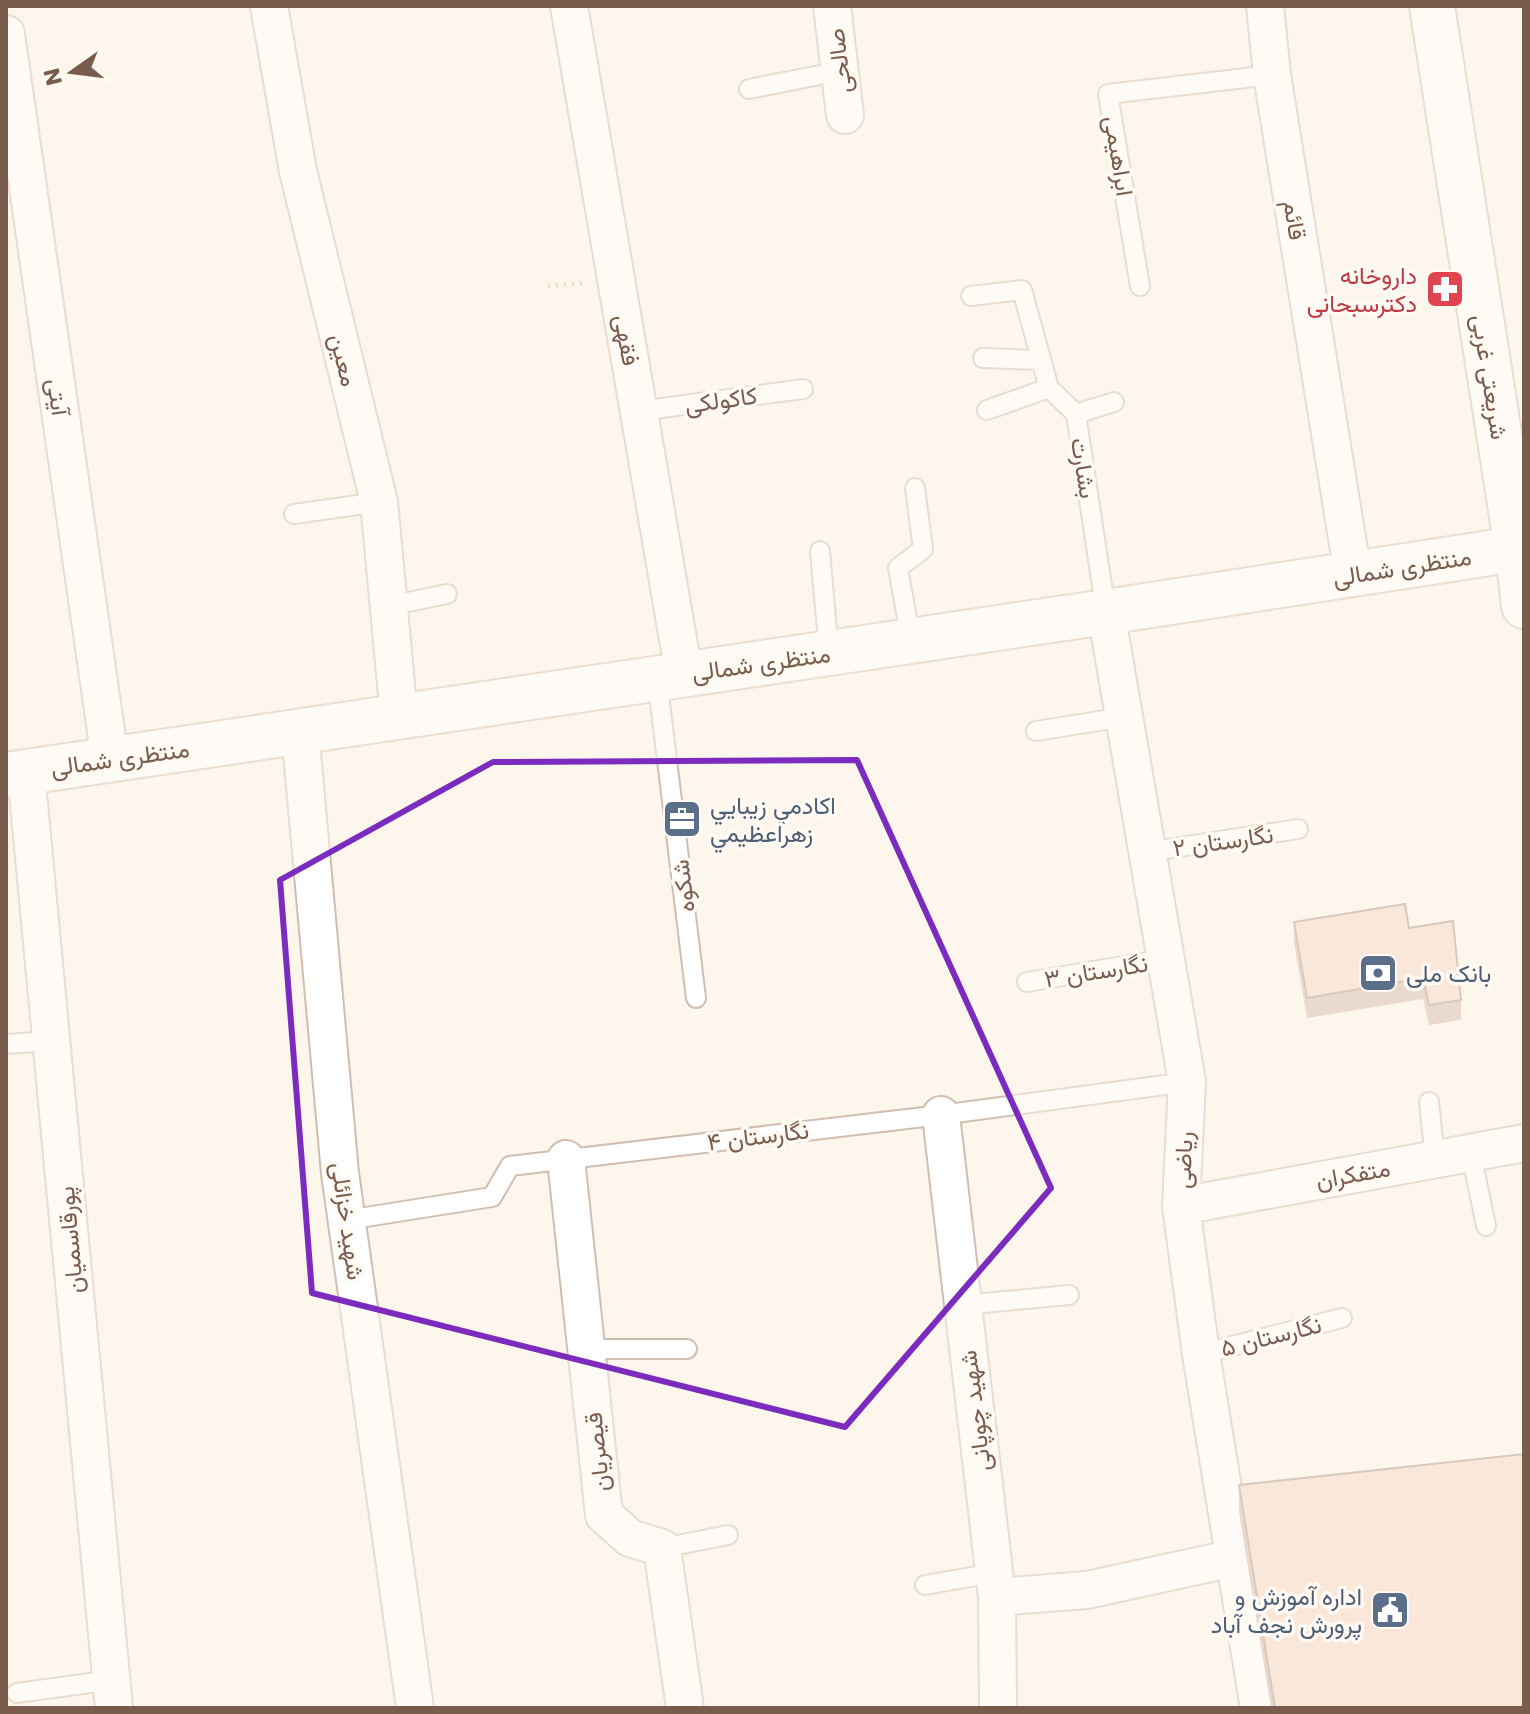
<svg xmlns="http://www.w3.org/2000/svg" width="1530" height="1714" viewBox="0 0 1530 1714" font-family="Poppins,Vazirmatn,sans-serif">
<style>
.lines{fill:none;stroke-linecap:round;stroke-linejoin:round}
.service-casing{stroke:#d1beb0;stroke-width:22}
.minor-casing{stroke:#d1beb0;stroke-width:40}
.secondary-casing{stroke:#d6c0b0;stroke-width:48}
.path{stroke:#d9b8a5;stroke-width:5;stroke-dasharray:2 6;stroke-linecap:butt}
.service{stroke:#fff;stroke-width:18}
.minor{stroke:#fff;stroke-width:36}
.secondary{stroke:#fff;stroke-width:44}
.wall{fill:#d1b7a8}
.building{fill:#f3d5c3;stroke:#aa9588;stroke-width:2}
.marked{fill:none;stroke:#7b2cbf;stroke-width:6;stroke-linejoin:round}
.labels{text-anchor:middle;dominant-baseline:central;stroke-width:7;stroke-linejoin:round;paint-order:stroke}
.street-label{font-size:24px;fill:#7a5c4d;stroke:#fffaf3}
.health-label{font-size:24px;fill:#be3a42;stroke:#fffaf3;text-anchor:end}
.service-label{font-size:24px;fill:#4e5e75;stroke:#fffaf3;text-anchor:start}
</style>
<rect width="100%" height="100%" fill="#fdf6ec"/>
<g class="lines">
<g class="service-casing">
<path id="service" d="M749,89L840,71
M1140,286L1108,94L1272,75
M971,296L1022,290L1049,388L1076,414L1106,612
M983,358L1041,360
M987,410L1049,388
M639,411L803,389
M1076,414L1114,402
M294,514L379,502
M820,551L829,653
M389,606L447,594
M911,641L898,568L923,549L915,488
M657,678L696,998
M1036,731L1124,717
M1147,852L1298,829
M1027,982L1165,959
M6,1044L51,1041
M1429,1102L1435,1159
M1471,1153L1486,1226
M347,1220L492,1197L510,1166L941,1115L1187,1082
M963,1305L1069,1295
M586,1349H687
M1201,1354L1342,1318
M662,1548L728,1535
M925,1585L994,1573
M17,1693L112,1680"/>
</g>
<g class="minor-casing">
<path id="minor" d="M269,6L298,171L379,502L399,716
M569,6L684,674
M832,6L845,115
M1265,6L1272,75L1353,575
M6,34L110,759
M1106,612L1187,1082L1181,1206L1201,1354L1259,1708
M300,731L340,1173L415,1708
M26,772L114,1708
M941,1115L997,1597L998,1708
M566,1159L604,1515L630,1538L662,1548L685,1708
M1181,1206L1524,1143
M997,1597L1087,1590L1234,1558"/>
</g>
<g class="secondary-casing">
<path id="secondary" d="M1432,6L1519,561L1524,606
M6,775L1106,612L1516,549"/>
</g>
<path class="path" d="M548,286L584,283"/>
<use href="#service" class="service"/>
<use href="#minor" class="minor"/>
<use href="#secondary" class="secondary"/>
</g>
<path class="wall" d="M1294,922L1409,928L1461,1000V1020L1429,1025L1423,999L1307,1018L1294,942Z
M1239,1485L1524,1708H1271L1239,1512Z"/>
<path class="building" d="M1405,904L1409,928L1453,921L1461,1000L1429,1005L1423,978L1307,998L1294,922Z
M1524,1454V1708H1275L1239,1485Z"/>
<path d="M0 0H1530V1714H0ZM857,760L1051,1188L845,1427L312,1293L280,880L493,762Z" fill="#fdf6ec" fill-opacity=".55" fill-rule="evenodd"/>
<path class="marked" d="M857,760L1051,1188L845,1427L312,1293L280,880L493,762Z"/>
<defs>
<g id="pharmacy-square" transform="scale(2)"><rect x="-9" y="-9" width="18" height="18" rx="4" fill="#e0444e" stroke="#fffaf3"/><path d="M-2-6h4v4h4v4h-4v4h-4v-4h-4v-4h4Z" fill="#fff"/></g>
<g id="office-square" transform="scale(2)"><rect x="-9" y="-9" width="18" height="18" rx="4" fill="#5c6f8a" stroke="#fffaf3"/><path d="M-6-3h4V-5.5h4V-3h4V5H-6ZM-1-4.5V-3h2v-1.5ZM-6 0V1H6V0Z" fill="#fff"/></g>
<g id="bank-square" transform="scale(2)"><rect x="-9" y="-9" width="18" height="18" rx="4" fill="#5c6f8a" stroke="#fffaf3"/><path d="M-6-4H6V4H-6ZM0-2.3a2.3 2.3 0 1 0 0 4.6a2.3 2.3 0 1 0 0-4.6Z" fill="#fff"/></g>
<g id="civic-square" transform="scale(2)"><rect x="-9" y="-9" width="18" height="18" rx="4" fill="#5c6f8a" stroke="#fffaf3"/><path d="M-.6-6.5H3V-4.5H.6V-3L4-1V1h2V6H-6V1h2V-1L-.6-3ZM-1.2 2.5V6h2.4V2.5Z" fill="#fff"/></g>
</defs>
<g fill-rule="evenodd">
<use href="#pharmacy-square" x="1445" y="289"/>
<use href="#office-square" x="682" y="819"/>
<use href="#bank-square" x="1378" y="973"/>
<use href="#civic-square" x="1390" y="1610"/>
</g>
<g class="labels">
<g class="street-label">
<text transform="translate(839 61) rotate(-97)">صالحی</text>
<text transform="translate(1119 156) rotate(81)">ابراهیمی</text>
<text transform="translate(1295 220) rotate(81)">قائم</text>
<text transform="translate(627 340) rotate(80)">فقهی</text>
<text transform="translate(344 360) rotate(76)">معین</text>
<text transform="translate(1490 377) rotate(81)">شریعتی غربی</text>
<text transform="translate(58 397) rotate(82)">آیتی</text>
<text transform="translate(721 400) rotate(-8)">کاکولکی</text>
<text transform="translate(1084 468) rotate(81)">بشارت</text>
<text transform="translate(1402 567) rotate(-9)">منتظری شمالی</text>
<text transform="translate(761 663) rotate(-8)">منتظری شمالی</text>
<text transform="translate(120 758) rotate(-8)">منتظری شمالی</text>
<text transform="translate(1223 841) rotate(-8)">نگارستان ۲</text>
<text transform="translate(683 886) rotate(-97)">شکوه</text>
<text transform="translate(1096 971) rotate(-9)">نگارستان ۳</text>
<text transform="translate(758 1136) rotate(-7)">نگارستان ۴</text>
<text transform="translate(1183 1160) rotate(-88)">ریاضی</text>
<text transform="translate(1353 1174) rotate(-10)">متفکران</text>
<text transform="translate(348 1221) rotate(82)">شهید خزائلی</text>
<text transform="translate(70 1240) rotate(-95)">پورقاسمیان</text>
<text transform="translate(1271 1336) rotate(-14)">نگارستان ۵</text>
<text transform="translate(975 1411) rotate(-97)">شهید چوپانی</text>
<text transform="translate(597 1452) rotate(-96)">قیصریان</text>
</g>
<g class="health-label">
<text x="1417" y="275">داروخانه<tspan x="1417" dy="28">دکترسبحانی</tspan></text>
</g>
<g class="service-label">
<text x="710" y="805">اكادمي زيبايي<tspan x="710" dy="28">زهراعظيمي</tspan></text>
<text x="1406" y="973">بانک ملی</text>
<text x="1362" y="1596" text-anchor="end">اداره آموزش و<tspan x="1362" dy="28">پرورش نجف آباد</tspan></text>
</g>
</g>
<rect width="1530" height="1714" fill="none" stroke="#7a5c4d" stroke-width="16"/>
<g transform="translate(72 72) rotate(256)" stroke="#fffaf3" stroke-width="6" paint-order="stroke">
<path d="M0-6L14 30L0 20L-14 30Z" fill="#7a5c4d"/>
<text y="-12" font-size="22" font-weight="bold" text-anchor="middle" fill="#7a5c4d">N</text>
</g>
</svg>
